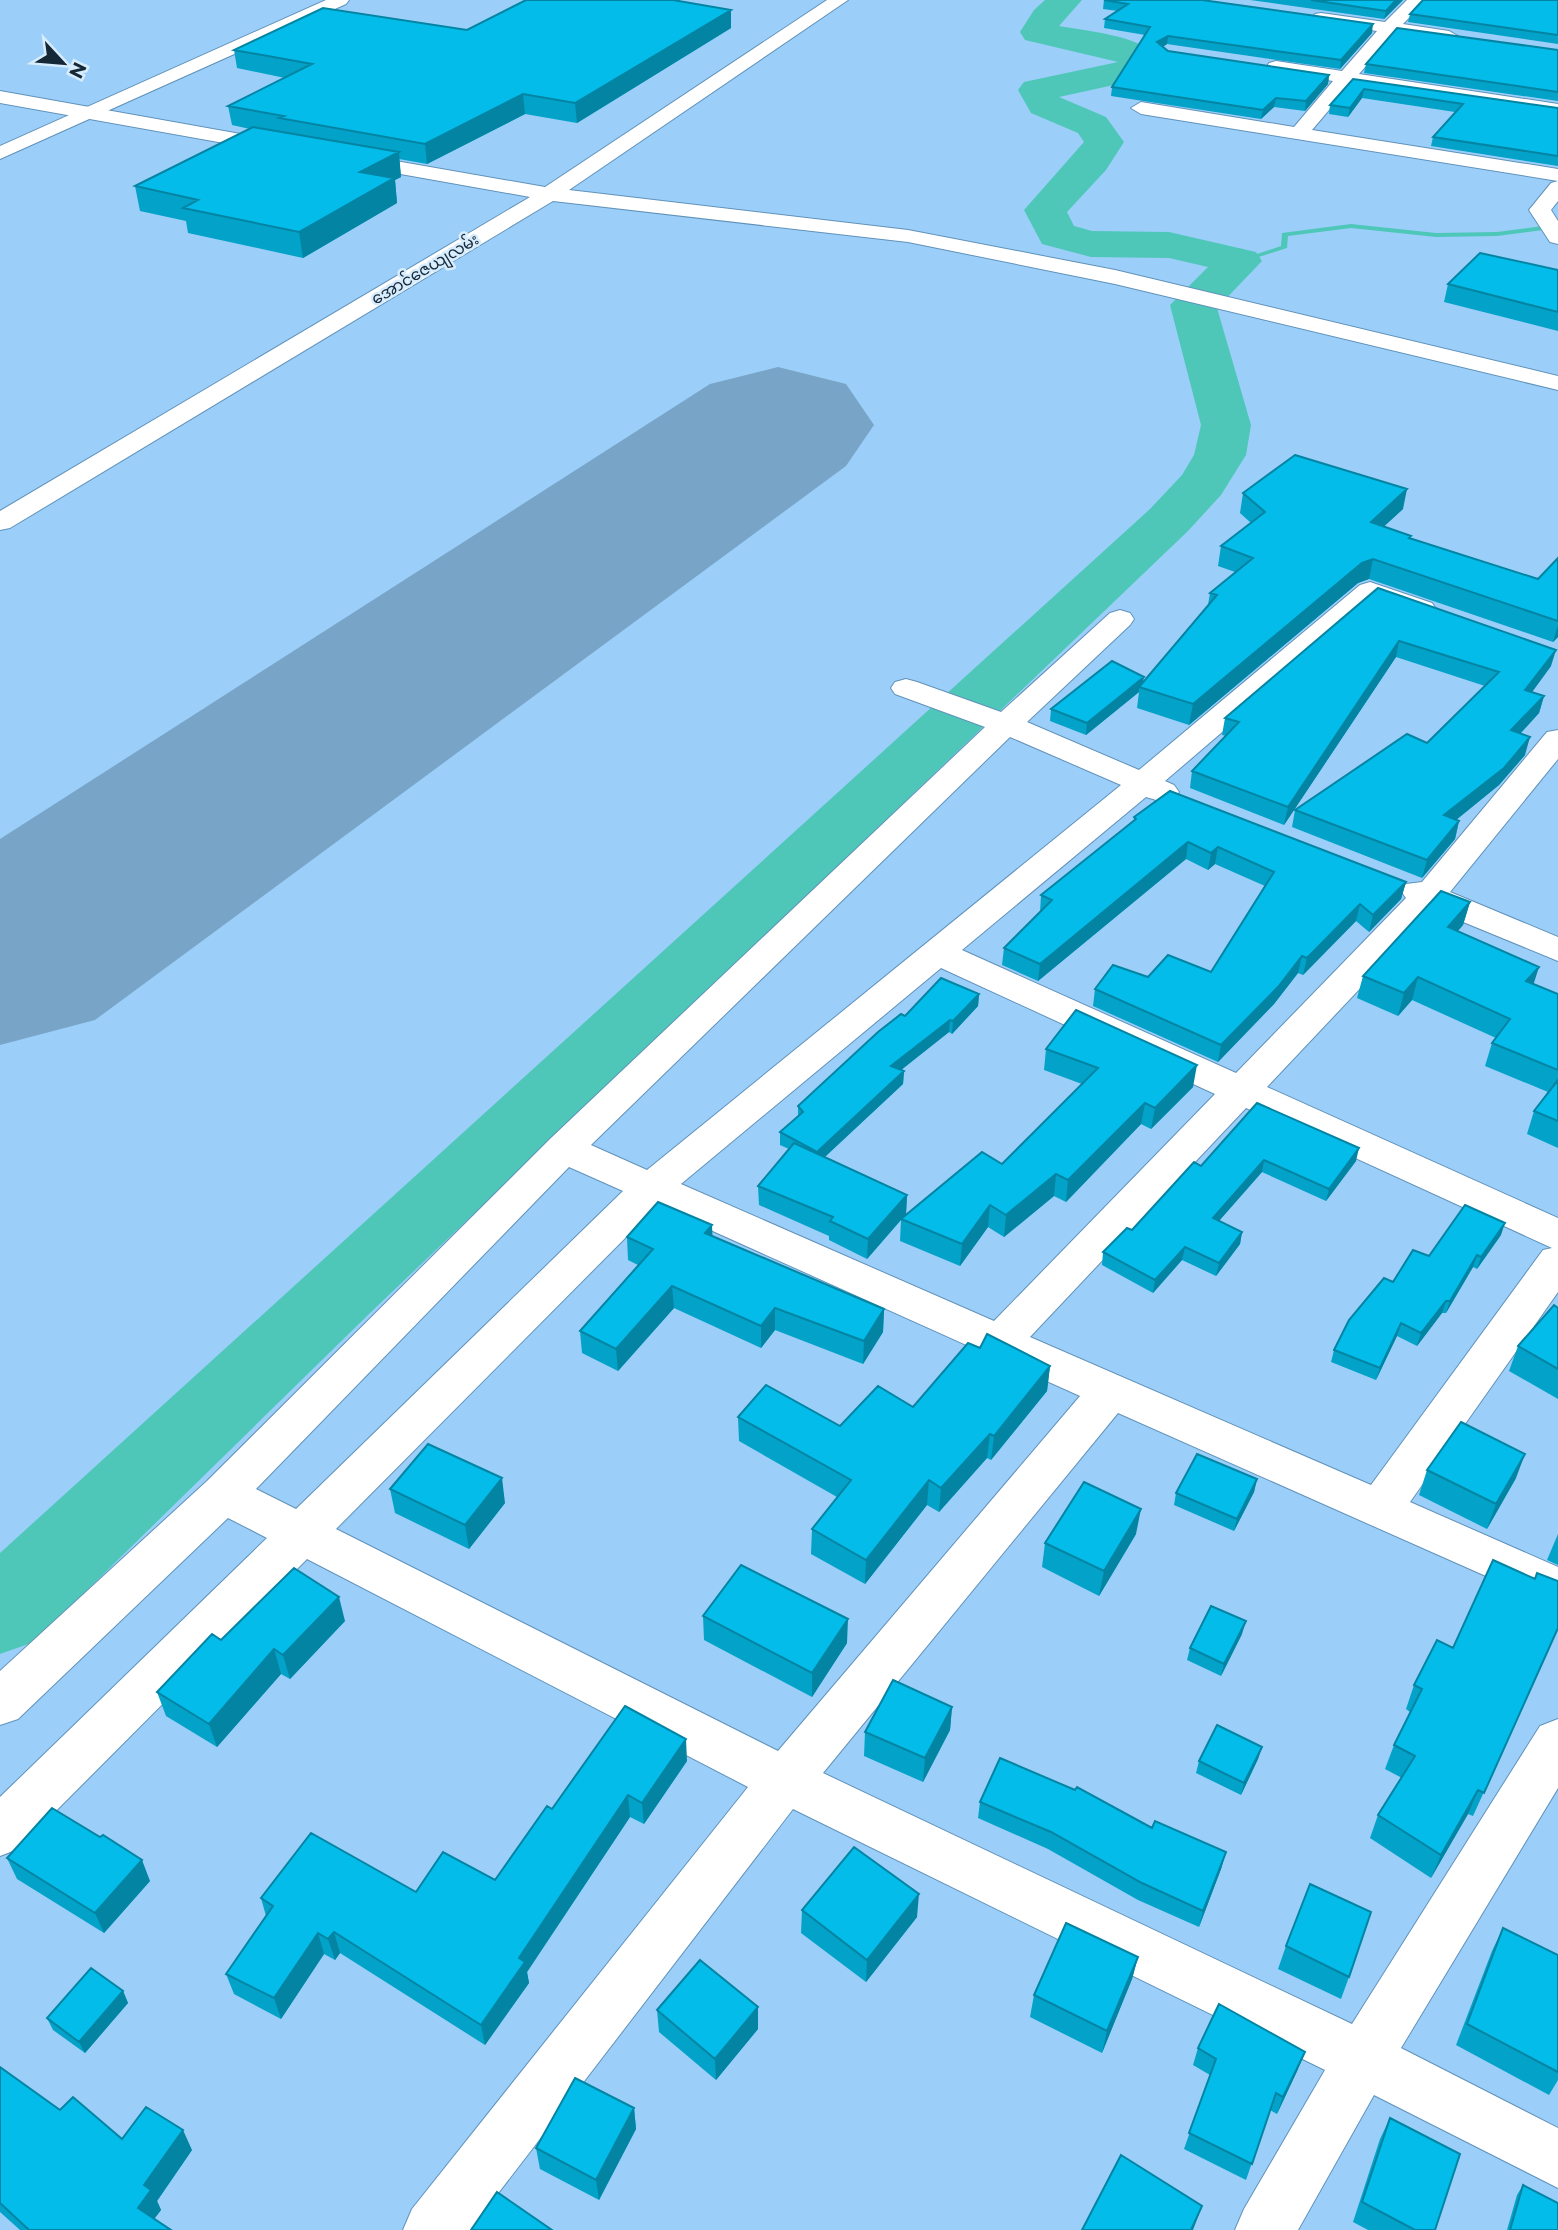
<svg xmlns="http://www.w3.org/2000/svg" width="1558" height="2230" viewBox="0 0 1558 2230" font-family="Montserrat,'Noto Sans Myanmar',sans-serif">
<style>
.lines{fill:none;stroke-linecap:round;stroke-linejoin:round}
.stream{fill:#4ec7b8;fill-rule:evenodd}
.river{fill:#4ec7b8;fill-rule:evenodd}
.runway{fill:#78a4c8;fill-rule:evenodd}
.minor-casing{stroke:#6092ba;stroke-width:2}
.tertiary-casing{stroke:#6092ba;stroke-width:2}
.minor{fill:#fff;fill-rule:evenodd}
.tertiary{fill:#fff;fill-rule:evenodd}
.wall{fill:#03a2c8}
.shaded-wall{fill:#0384a3}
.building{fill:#04bce9;stroke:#0384a3;stroke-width:2}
.labels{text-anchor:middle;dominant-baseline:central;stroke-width:5;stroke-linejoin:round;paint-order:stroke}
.far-street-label{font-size:16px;fill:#142838;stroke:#d7ecfd}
</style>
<rect width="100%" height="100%" fill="#9bcff9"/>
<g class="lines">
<path class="stream" d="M1351,224L1436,233L1497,232L1558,224V228L1497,236L1436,237L1351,228L1288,236L1287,248L1240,263L1236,261L1281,246L1282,233Z"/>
<path class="river" d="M1045,0H1082L1059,26C1085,31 1141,35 1156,57L1146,78L1059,97L1106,117L1124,142L1106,170L1067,212L1074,226L1092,231L1169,232L1256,252L1262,261L1217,308L1251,425L1246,455L1221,495L1188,531L369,1314L34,1642L0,1654V1553L1150,509L1182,475L1194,455L1201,425L1170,305L1208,267L1169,258L1091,257L1042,244L1024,210L1084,142L1078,133L1031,113L1018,90L1024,82L1118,62L1025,40L1020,32L1034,10Z"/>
<path class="runway" d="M778,367L846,384L874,425L846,466L95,1020L0,1045V839L710,384Z"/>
<g class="minor-casing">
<path id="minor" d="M326,0H349L346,4L0,159V146Z
M1407,0H1426L1403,24L1449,31L1458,36L1449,41L1394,34L1359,74L1558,104V116L1351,84L1312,130L1558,169V181L1141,114L1131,108L1141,102L1294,127L1333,81L1269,71L1267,67L1269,63L1276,61L1342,71L1377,31L1315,22L1312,18L1315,14L1321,13L1385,22Z
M1370,582L1432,603L1436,609L1432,615L1422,618L1374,602L1165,781L1174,785L1179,792L1174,799L1163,802L1146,797L962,950L1236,1073L1406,898L1401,891L1406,884L1422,882L1547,732L1558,730V759L1450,892L1558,937V961L1434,910L1267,1087L1558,1218V1292L1410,1502L1558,1567V1608L1118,1413L823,1773L1352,2024L1540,1726L1558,1719V1788L1401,2048L1558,2128V2188L1374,2095L1298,2230H1235L1244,2209L1325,2070L793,1809L470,2230H403L412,2209L748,1787L307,1559L18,1849L0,1856V1797L267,1538L228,1518L18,1719L0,1725V1671L207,1481L550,1139L985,727L895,694L891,688L895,682L906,679L917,682L1001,712L1110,613L1120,610L1130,613L1134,619L1130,625L1027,722L1139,770L1360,585ZM1010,737L1121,785L647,1170L591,1145ZM941,968L1215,1094L994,1321L681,1184ZM1246,1108L1552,1248L1543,1250L1371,1485L1030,1337ZM569,1167L623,1191L296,1509L256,1489ZM657,1206L1080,1396L778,1751L336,1529Z"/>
</g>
<g class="tertiary-casing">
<path id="tertiary" d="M827,0H848L569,190L908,230L1115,270L1558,376V390L1115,284L908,242L553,201L10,528L0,530V511L530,197L350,165L343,163L340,159L343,155L350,153L545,187Z
M0,91L280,141L287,143L290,147L287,151L280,153L0,103Z
M1558,181V201L1551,210L1558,221V244L1550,242L1529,210L1551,183Z"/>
</g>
<use href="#minor" class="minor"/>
<use href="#tertiary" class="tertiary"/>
</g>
<path class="wall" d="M1104,0L1372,33L1340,69L1167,44L1163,47L1168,51L1329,75L1328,84L1305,111L1274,107L1261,119L1111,96L1112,87L1145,35L1104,28L1105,19L1118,11L1103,9Z
M1250,0H1403L1384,19Z
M1558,0V44L1408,22L1410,14Z
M731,28L577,123L525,114L427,164L399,159L401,177L395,180L397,203L303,258L188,233L186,221L140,211L135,186L250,129L232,125L228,106L285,78L237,68L234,50L467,30Z
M1558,50V101L1364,73L1366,64Z
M1353,79L1558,108V166L1431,146L1433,137L1455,112L1362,98L1348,117L1329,114L1330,105Z
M1558,270V331L1444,302L1448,284Z
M1243,493L1403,509L1383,527L1411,536V538L1538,579L1558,558V637L1553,642L1369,579L1358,583L1189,725L1137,708L1139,692L1086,735L1050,721L1051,709L1143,682L1208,605L1210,593L1235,572L1218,566L1221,546L1251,523L1240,513Z
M1378,588L1551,666L1532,692L1544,696L1539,713L1520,734L1525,755L1499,785L1456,820L1459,821L1455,839L1422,878L1292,827L1295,810L1427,743L1485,686L1396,657L1284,825L1190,788L1192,771L1226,736L1222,735L1225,718Z
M1134,817L1406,882L1401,899L1369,932L1356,921L1303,975L1298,973L1274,1004L1218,1062L1093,1006L1095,989L1148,977L1211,972L1265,886L1215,864L1208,870L1186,859L1038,981L1002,965L1004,948L1040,912L1041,895L1134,821Z
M1470,902L1463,925L1458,931L1534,984L1558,994V1148L1527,1134L1534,1111L1548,1092L1485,1066L1492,1043L1496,1038L1412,1000L1398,1016L1357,998L1363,976Z
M979,994L978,1006L952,1034L949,1032L901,1070L904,1071L903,1084L825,1157L907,1195L906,1214L903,1217L1002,1164L1082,1084L1044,1070L1046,1049L1193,1087L1151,1129L1141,1124L1066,1202L1054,1196L1004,1237L988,1227L960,1266L900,1241L901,1220L867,1259L829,1240V1236L759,1205L758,1186L789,1149L780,1145V1132L798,1116V1106L905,1016Z
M1257,1103L1356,1161L1326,1201L1262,1172L1219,1221L1242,1232L1240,1244L1216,1276L1182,1260L1153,1293L1102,1265L1103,1252L1132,1230L1201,1166Z
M712,1225V1236L884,1309L883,1332L863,1364L775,1330L761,1348L674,1308L618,1371L582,1353L580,1331L638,1265L628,1260L627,1237Z
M1501,1235L1477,1269L1473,1267L1446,1313H1442L1417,1346L1397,1336L1376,1380L1331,1362L1334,1350L1393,1282Z
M1558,1308V1399L1509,1371L1518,1346Z
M980,1348L1050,1366L1047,1391L991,1460L987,1458L939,1512L927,1505L865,1584L811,1554L812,1529L837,1497L739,1441L738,1417L840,1426L913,1407Z
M1427,1470L1516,1478L1487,1529L1419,1495Z
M1257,1479L1254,1492L1234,1531L1174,1505L1176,1493Z
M390,1489L505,1503L469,1549L395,1513Z
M1136,1534L1099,1596L1042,1567L1045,1543Z
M1558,1534V1565L1547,1560Z
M703,1616L847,1643L812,1697L704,1640Z
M345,1621L290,1679L281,1674L217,1747L166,1716L157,1692L221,1640Z
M1558,1629L1473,1816L1468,1814L1431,1878L1370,1838L1378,1815L1402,1778L1385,1769L1394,1745L1410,1712L1406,1709L1414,1685L1453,1648Z
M1242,1634L1221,1676L1187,1660L1190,1648Z
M952,1707L950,1730L923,1782L864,1756L865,1732Z
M1262,1747L1258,1759L1241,1795L1196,1773L1199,1761Z
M687,1761L644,1824L630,1817L527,1972L529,1983L485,2045L340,1953L335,1960L324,1954L281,2019L234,1994L226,1974L266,1916L261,1898L416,1892L495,1880L552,1809Z
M980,1802L1152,1828L1226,1852L1221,1869L1199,1927L1138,1900L1048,1849L978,1818Z
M7,1858L150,1881L104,1933L17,1879Z
M802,1910L917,1917L866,1982L801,1933Z
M1503,1928L1558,1955V2080L1549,2095L1456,2045L1492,1951Z
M1286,1946L1349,1977L1341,1999L1278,1969Z
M1138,1957L1132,1979L1102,2053L1030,2017L1034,1995Z
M123,1991L128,2003L85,2053L53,2030L47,2018Z
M758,2007V2029L716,2080L659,2032L657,2010Z
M1198,2048L1298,2069L1277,2114L1270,2110L1246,2180L1184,2149L1210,2075L1193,2065Z
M0,2067L60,2110L122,2139L192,2150L157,2201L161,2210L154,2219L171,2230H20L0,2212Z
M634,2108L636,2129L599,2200L540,2169L536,2148Z
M1390,2118L1435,2230H1368L1353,2222L1380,2139Z
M1523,2185L1558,2230H1507L1517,2195Z"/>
<path class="shaded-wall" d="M1396,0H1403L1384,19L1386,11Z
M731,10V28L577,123L575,103Z
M1373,24L1372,33L1340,69L1341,60Z
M1168,36L1167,44L1156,51L1157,42Z
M1329,75L1328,84L1305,111L1306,101Z
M1364,89L1362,98L1348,117L1350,108Z
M523,94L525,114L427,164L425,144Z
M1276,98L1274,107L1261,119L1263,110Z
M399,152L401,177L395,180L397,203L303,258L299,232L360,172Z
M1407,489L1403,509L1367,542L1371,522Z
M1373,559L1369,579L1358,583L1189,725L1193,704L1362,563Z
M1558,625V637L1553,642Z
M1399,641L1396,657L1284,825L1288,807Z
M1556,650L1551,666L1521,707L1525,690Z
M1144,677L1142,688L1139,687V692L1086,735L1087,723Z
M1544,696L1539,713L1507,748L1511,730Z
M1530,737L1525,755L1499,785L1440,833L1444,815Z
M1459,821L1455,839L1422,878L1427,860Z
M1188,842L1186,859L1038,981L1040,964Z
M1218,847L1215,864L1208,870L1211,853Z
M1406,882L1401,899L1369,932L1373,915Z
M1470,902L1463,925L1442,949L1448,927Z
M1360,904L1356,921L1303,975L1307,958Z
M1302,956L1298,973L1274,1004L1218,1062L1221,1045Z
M1539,967L1532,989L1526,981Z
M1418,977L1412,1000L1398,1016L1404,993Z
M979,994L978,1006L952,1034L953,1021Z
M950,1020L949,1032L891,1078V1066Z
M1197,1065L1193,1087L1151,1129L1155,1108Z
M904,1071L903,1084L817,1164V1152Z
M1145,1103L1141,1124L1066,1202L1068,1180Z
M1359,1148L1356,1161L1326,1201L1329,1189Z
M1264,1160L1262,1172L1210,1231L1213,1218Z
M1056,1174L1054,1196L1004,1237L1006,1215Z
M907,1195L906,1214L867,1259L868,1239Z
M990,1205L988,1227L960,1266L962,1244Z
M1505,1223L1501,1235L1477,1269L1481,1257Z
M712,1225L713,1248L705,1233Z
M1242,1232L1240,1244L1216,1276L1219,1263Z
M1185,1247L1182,1260L1153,1293L1155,1280Z
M1477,1255L1473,1267L1446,1313L1450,1301Z
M672,1286L674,1308L618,1371L616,1349Z
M1446,1301L1442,1313L1417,1346L1421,1333Z
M775,1308V1330L761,1348V1326Z
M884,1309L883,1332L863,1364L864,1341Z
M1401,1323L1397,1336L1376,1380L1380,1368Z
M1050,1366L1047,1391L991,1460L994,1436Z
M990,1434L987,1458L939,1512L941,1488Z
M1525,1454L1516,1478L1487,1529L1496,1504Z
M502,1478L505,1503L469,1549L465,1525Z
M1257,1479L1254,1492L1234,1531L1237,1519Z
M929,1480L927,1505L865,1584L866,1560Z
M1141,1509L1136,1534L1099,1596L1104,1571Z
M339,1597L345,1621L290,1679L283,1655Z
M848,1619L847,1643L812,1697V1673Z
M1246,1621L1242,1634L1221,1676L1224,1664Z
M274,1649L281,1674L217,1747L209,1724Z
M952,1707L950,1730L923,1782L925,1758Z
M686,1739L687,1761L644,1824L642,1803Z
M1262,1747L1258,1759L1241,1795L1244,1783Z
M1478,1790L1468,1814L1431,1878L1441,1855Z
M628,1795L630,1817L527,1972L529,1983L485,2045L481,2025L519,1958Z
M1226,1852L1221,1869L1199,1927L1203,1911Z
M142,1860L150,1881L104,1933L95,1913Z
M919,1894L917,1917L866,1982L867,1960Z
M334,1932L340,1953L335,1960L328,1939Z
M318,1933L324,1954L281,2019L274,1998Z
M1138,1957L1132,1979L1102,2053L1107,2031Z
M123,1991L128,2003L85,2053L79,2042Z
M758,2007V2029L716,2080L715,2059Z
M1305,2052L1298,2069L1277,2114L1283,2097Z
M634,2108L636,2129L599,2200L596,2180Z
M183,2130L192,2150L157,2201L161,2210L148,2227L138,2208L144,2185Z
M1202,2206L1193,2230H1191Z"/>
<path class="building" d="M526,0H673L731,10L575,103L523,94L425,144L279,118L284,116L228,106L312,64L234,50L323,8L467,30Z
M1104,0H1202L1373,24L1341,60L1168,36L1157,42L1168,51L1329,75L1306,101L1276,98L1263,110L1112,87L1150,27L1105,19L1128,4Z
M1311,0H1396L1386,11Z
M1423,0H1558V35L1410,14Z
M1397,28L1558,50V92L1366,64Z
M1353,79L1558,108V156L1433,137L1463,104L1364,89L1350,108L1330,105Z
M253,127L399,152L360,172L394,178L299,232L183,208L198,200L135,186Z
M1480,253L1558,270V312L1448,284Z
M1295,455L1407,489L1371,522L1411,536L1409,538L1538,579L1558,558V621L1373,559L1362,563L1193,704L1139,687L1217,595L1210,593L1253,558L1221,546L1265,512L1243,493Z
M1378,588L1556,650L1525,690L1544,696L1511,730L1530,737L1504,768L1444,815L1459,821L1427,860L1295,810L1407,734L1427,743L1499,672L1399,641L1288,807L1192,771L1239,722L1225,718Z
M1112,661L1144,677L1087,723L1051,709Z
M1170,791L1406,882L1373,915L1360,904L1307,958L1302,956L1278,987L1221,1045L1095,989L1113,965L1148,977L1168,955L1211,972L1274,872L1218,847L1211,853L1188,842L1040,964L1004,948L1052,900L1041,895L1136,819L1134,817Z
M1441,891L1470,902L1448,927L1539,967L1526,981L1558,994V1070L1492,1043L1510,1019L1418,977L1404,993L1363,976Z
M941,978L979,994L953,1021L950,1020L891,1066L904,1071L817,1152L780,1132L803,1112L798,1106L878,1032L901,1014L905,1016Z
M1076,1010L1197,1065L1155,1108L1145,1103L1068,1180L1056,1174L1006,1215L990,1205L962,1244L901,1219L982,1152L1002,1164L1098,1068L1046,1049Z
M1558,1080V1121L1534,1111Z
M1257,1103L1359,1148L1329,1189L1264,1160L1213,1218L1242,1232L1219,1263L1185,1247L1155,1280L1103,1252L1127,1228L1132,1230L1194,1162L1201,1166Z
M794,1143L907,1195L868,1239L830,1221L833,1217L758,1186Z
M658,1202L712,1225L705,1233L884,1309L864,1341L775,1308L761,1326L672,1286L616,1349L580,1331L653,1249L627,1237Z
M1465,1205L1505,1223L1481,1257L1477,1255L1450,1301H1446L1421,1333L1401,1323L1380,1368L1334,1350L1349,1320L1384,1278L1393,1282L1413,1250L1429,1256Z
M1554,1305L1558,1308V1369L1518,1346Z
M987,1334L1050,1366L994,1436L990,1434L941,1488L929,1480L866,1560L812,1529L851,1480L738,1417L766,1385L840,1426L878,1386L913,1407L968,1343L980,1348Z
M1461,1422L1525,1454L1496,1504L1427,1470Z
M428,1444L502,1478L465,1525L390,1489Z
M1197,1454L1257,1479L1237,1519L1176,1493Z
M1084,1482L1141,1509L1104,1571L1045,1543Z
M1493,1560L1535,1579L1537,1573L1558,1581V1628L1484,1793L1478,1790L1441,1855L1378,1815L1415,1756L1394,1745L1422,1689L1414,1685L1437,1640L1453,1648Z
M741,1565L848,1619L812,1673L703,1616Z
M294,1568L339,1597L283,1655L274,1649L209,1724L157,1692L212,1634L221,1640Z
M1211,1606L1246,1621L1224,1664L1190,1648Z
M893,1680L952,1707L925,1758L865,1732Z
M625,1706L686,1739L642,1803L628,1795L519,1958L525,1962L481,2025L334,1932L328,1939L318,1933L274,1998L226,1974L273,1906L261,1898L311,1833L416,1892L443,1852L495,1880L547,1806L552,1809Z
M1217,1725L1262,1747L1244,1783L1199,1761Z
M1000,1758L1075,1790L1077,1787L1152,1828L1155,1821L1226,1852L1203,1911L1142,1883L1051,1832L980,1802Z
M52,1808L100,1837L103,1835L142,1860L95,1913L7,1858Z
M854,1847L919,1894L867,1960L802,1910Z
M1310,1884L1371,1912L1349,1977L1286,1946Z
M1066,1923L1138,1957L1107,2031L1034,1995Z
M1503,1928L1558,1955V2072L1467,2024Z
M700,1960L758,2007L715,2059L657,2010Z
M91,1968L123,1991L79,2042L47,2018Z
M1219,2004L1305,2052L1283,2097L1276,2093L1252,2164L1189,2133L1216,2059L1198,2048Z
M0,2067L60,2110L73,2097L122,2139L146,2107L183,2130L144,2185L151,2190L138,2208L171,2230H29L0,2203Z
M575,2078L634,2108L596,2180L536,2148Z
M1390,2118L1460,2154L1435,2230H1415L1362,2202Z
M1121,2155L1202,2206L1191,2230H1082Z
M1523,2185L1558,2203V2230H1510Z
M497,2192L552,2230H471Z"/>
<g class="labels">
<g class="far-street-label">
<text transform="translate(425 269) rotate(-31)">အောင်ဇေယျလမ်း</text>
</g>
</g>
<g transform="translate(63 63) rotate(116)" stroke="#d7ecfd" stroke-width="5" paint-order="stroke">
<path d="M0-5L12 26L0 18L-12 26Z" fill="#142838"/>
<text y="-10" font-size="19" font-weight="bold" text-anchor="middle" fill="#142838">N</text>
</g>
</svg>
